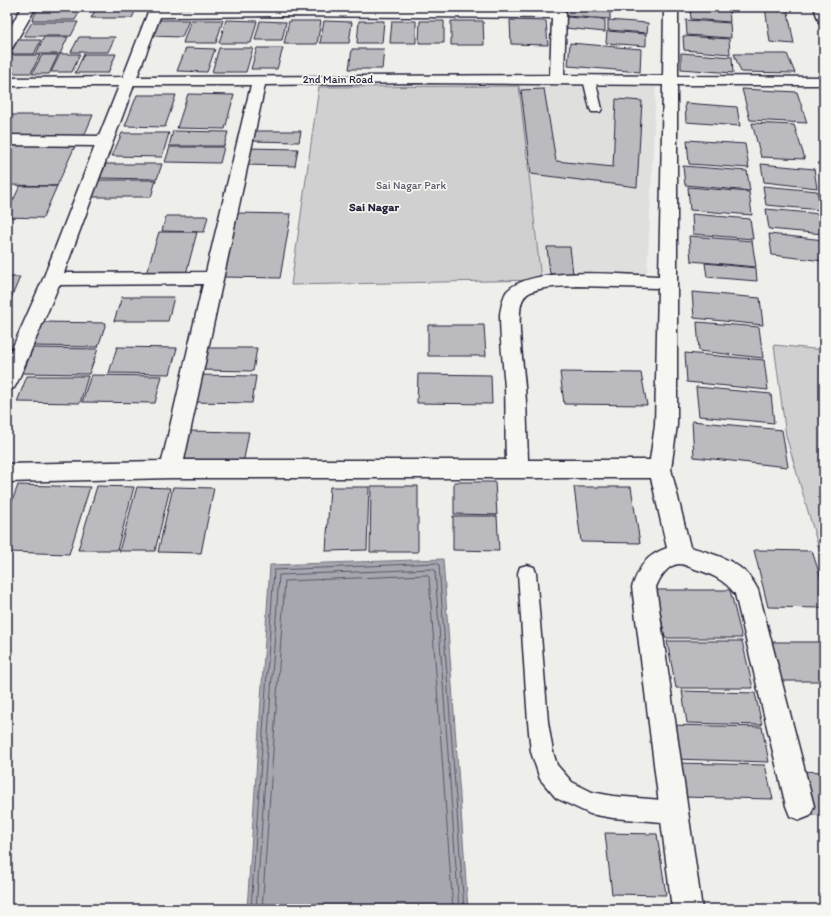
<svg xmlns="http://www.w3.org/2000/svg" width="831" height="916" viewBox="0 0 831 916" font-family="Itim,sans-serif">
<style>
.built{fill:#dfdfde}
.green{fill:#d0d0d1;stroke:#797986}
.water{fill:#a7a7af;stroke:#727281}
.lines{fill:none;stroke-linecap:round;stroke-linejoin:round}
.shore{stroke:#575769;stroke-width:1}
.building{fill:#bbbbbf;stroke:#22223b}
.service-casing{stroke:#22223b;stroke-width:3}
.minor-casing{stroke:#22223b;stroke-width:3}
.tertiary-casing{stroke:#22223b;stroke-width:3}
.service{fill:#f6f6f2;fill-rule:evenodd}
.minor{fill:#f6f6f2;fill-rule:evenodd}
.tertiary{fill:#f6f6f2;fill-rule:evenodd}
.labels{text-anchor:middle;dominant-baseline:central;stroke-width:3.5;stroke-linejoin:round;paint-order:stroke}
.far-street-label{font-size:11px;fill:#22223b;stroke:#f6f6f2}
.far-park-label{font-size:11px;fill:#565668;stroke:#f6f6f2}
.far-neighbourhood-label{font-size:12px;font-weight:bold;fill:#22223b;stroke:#f6f6f2}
</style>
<rect width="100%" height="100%" fill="#eeeeeb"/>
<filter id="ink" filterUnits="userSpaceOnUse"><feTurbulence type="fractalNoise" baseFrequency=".025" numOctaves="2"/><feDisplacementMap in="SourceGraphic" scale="8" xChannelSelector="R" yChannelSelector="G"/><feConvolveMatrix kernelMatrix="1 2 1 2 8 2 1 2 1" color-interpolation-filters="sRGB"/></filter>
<g filter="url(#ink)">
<path class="built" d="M519,86L656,87L647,276H541Z"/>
<path class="green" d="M519,86L541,280L291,285L319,87Z
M774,345L824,350V566L786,436Z"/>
<path class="water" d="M443,559L468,909H247L270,565Z"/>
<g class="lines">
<path class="shore" d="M251,909L274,570L437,563L439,565L464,909
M256,909L279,575L433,569L435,570L459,909
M262,909L285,581L427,575L429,577L453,909"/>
</g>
<path class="building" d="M39,7H82L75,20H32Z
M97,7H137L132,18H91Z
M165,7H193L192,10L164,9Z
M567,7L610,8V19L566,16Z
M614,7H650V10Z
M690,7L729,8L730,22L691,19Z
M765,7H787L794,44L770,42Z
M567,17L605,20V32L565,28Z
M157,20H189L182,37L150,36Z
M191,20H223L216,43H183Z
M226,20L257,21L251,43H219Z
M510,20L546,21L548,45L511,44Z
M608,20L648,23L647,33L608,30Z
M686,20L730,23L731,38L687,35Z
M260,21L286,22L282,40H255Z
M289,21H321L317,44H284Z
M324,21L352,22L349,43H320Z
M359,21H384L382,43H357Z
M392,21H416V43H390Z
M420,21H444V43H419Z
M451,21H483L484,45H451Z
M32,22H78L71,36H24Z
M607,31L646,34V46L606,43Z
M683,36L729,39L730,54L684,50Z
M44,37H68L60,54H36Z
M79,37H115L108,52H71Z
M18,40H41L34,54H10Z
M570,43L641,49L640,72L568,66Z
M186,48L215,49L207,72L177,71Z
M219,48H253L246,72H212Z
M257,48H283L277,69H251Z
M352,49H384L382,69H349Z
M681,53L732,57L733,73L681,69Z
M60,54H80L72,72H51Z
M84,54H116L108,73H75Z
M734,54H787L795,73L741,72Z
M9,55H40L31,73H7V59Z
M42,55H58L49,74H32Z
M544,89L556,161L613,167L616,99L642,101L637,187L531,174L521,90Z
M742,89L797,92L807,123L750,120Z
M188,94L234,95L225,129L177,128Z
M137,95H176L165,127L125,126Z
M685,103L737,107L740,126L686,122Z
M8,115H93L84,136L7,135V118Z
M752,123L794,125L805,159L761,157Z
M173,131L228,132L224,146H169Z
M252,131H301L299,142L250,141Z
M122,133H169L162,157L112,156Z
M687,140L745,144L749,168L689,164Z
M12,145L75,146L57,186L7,185V155Z
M170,147H224L220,163L165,162Z
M247,148L298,149L295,166L243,165Z
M106,164H162L157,179L100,178Z
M761,164L814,169L817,188L764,182Z
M683,166L747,171L750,191L685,185Z
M98,180H156L151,197H92Z
M20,186H57L43,218L7,217V213Z
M763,186L817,191L821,210L766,205Z
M688,187L749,192L752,215L690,210Z
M766,209L821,214L824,234L769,229Z
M237,213L291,214L280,278L222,277Z
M692,214L750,219L753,239L693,234Z
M166,216H208L204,232L162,231Z
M159,232H197L186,274H146Z
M769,234L824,240V261L772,255Z
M689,236L752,241L756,267L691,261Z
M547,247H570L573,274H550Z
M705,263L756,268L757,281L707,277Z
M7,277H20L7,308Z
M692,292L760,298L763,325L694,318Z
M122,297H174L168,321H114Z
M42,322L106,323L98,347L33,346Z
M697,322L759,327L763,358L699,351Z
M428,325H484L486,356H428Z
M117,347L177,348L170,374L109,373Z
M33,348L98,349L89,374L23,373Z
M206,348H257L253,371L201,370Z
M685,353L764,360L768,390L687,382Z
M560,372L641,373L647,405L564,404Z
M418,374L491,375L492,404L417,403Z
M91,375L162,376L155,403L82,402Z
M196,375L256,376L252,403L190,402Z
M27,376H88L80,403L17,402Z
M696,387L771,394L774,423L699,416Z
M692,421L782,430L788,467L694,457Z
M183,431L249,432L243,464L176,463Z
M454,482H495L497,515L454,514Z
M18,485L90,487L69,554L7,552V515Z
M97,486L134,487L117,550H78Z
M371,486H418V552H370Z
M137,487L170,488L155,551H119Z
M173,487L214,488L201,553L158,552Z
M330,487H369L367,550L326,551Z
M574,487H631L640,543L581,542Z
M453,516H497L499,551L453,550Z
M754,550L812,551L824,588V608L768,607Z
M656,590H730L742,638H665Z
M667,641H742L753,688H676Z
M771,642H824V681H781Z
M682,691L755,693L762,725L687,723Z
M668,725L762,727L769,762L674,759Z
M676,763L765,765L773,799L681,797Z
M799,771L824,772V816L810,815Z
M605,833L657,834L666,895L612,894Z"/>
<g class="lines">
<g class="service-casing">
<path id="service" d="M589,76L593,77L595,79L602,109L600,112H592L590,109L583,79L585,77Z
M527,565L534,567L536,573L548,722L553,752L557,765L572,782L592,792L613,796L674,801L682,804L685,812L682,820L674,823L613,818L590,814L556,798L540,779L531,752L528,722L518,573L520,567Z"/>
</g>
<g class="minor-casing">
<path id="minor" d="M22,7H36L14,45L12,48L7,49V33Z
M150,7H164L163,9L290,7L559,10L564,11L566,14L564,75L663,76L664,7H678V76L824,77V85H677V425L671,469L690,547C718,555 745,562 758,590L814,806L810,816L800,820L790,816L786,806L735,594C724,579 709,573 692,568C689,567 684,564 680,564C668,564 660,577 656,587L702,909H672L632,587C640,566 645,556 667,548L651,478H171L7,482V464L162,461L203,284L59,285L17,383L14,388L7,390V360L43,279L95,146L7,145V135L99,136L119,86H7V78L123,77ZM282,16L552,18L550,75L137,77L160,17ZM416,83L663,85L659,276C623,275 532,265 507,291C503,296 501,308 500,314C500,339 503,363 505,387C506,412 505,436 506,460H184L265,85ZM134,85H251L206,272L64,273ZM577,286L658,288L655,425L650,460H528C527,436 527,411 525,387C524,369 515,313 523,299C530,285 563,287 577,286Z"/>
</g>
<g class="tertiary-casing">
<path id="tertiary" d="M814,7H824V23L819,22Z"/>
</g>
<use href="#service" class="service"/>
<use href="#minor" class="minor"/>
<use href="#tertiary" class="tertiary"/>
</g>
</g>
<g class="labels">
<g class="far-street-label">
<text x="338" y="79">2nd Main Road</text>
</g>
<g class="far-park-label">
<text x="411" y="185">Sai Nagar Park</text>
</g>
<g class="far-neighbourhood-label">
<text x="374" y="207">Sai Nagar</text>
</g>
</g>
<rect width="831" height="916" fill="none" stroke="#f6f6f2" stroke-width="24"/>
<rect x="12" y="12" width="807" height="892" fill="none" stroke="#22223b" stroke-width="1.5" filter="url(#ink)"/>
</svg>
